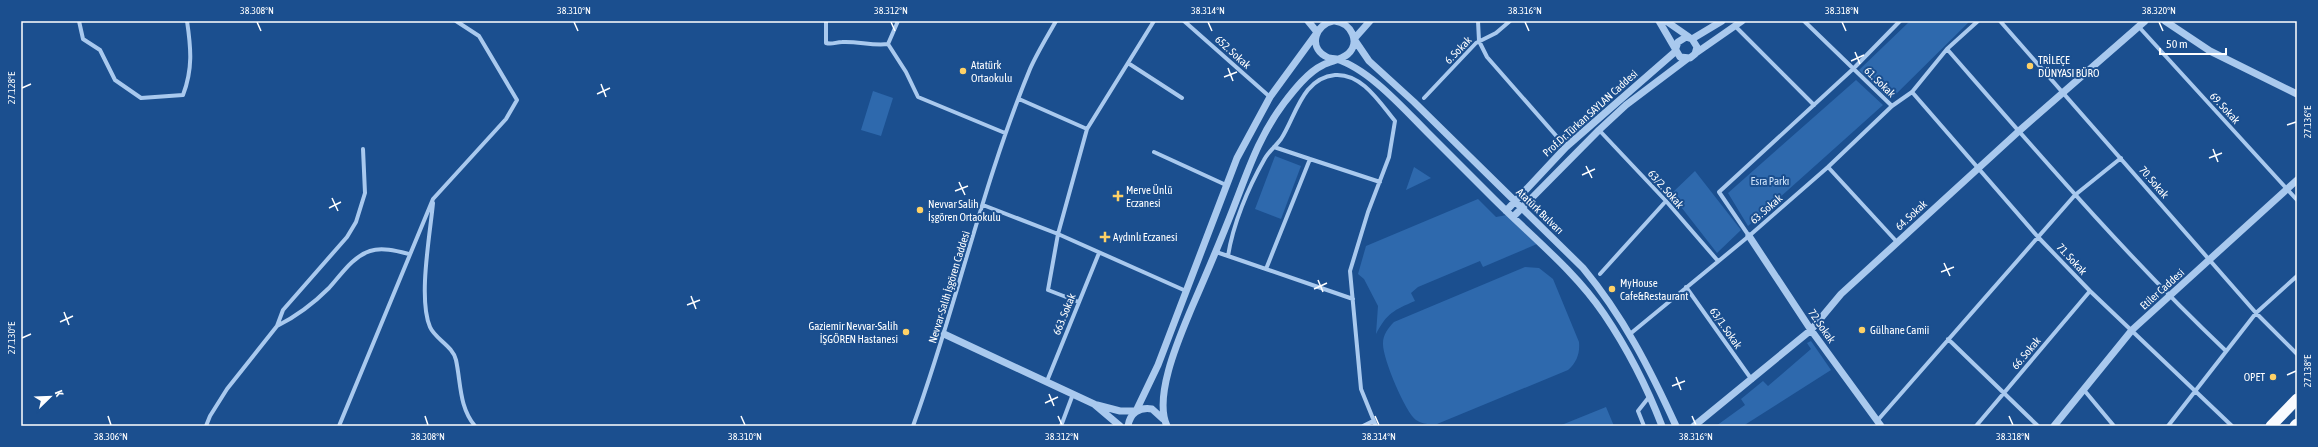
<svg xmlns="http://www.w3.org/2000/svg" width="2318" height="447" viewBox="0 0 2318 447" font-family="'Asap Condensed',sans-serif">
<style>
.green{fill:#2e69ad}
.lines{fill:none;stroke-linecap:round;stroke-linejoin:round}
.minor{stroke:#a9c9ee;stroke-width:4}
.tertiary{stroke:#a9c9ee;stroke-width:7}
.trunk{stroke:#f8faff;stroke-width:11}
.ticks{fill:none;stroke:#fff;stroke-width:1.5}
.poi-dot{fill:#ffd166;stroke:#1b4f8f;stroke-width:1.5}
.labels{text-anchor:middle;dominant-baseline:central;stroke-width:4;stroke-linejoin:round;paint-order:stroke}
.street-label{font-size:11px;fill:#fff;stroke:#1b4f8f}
.poi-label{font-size:11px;fill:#fff;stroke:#1b4f8f;text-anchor:start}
.park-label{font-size:11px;fill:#cfe3fa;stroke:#1b4f8f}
.neatline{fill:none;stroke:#fff;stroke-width:1.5}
.ticks-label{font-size:10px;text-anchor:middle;fill:#fff}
</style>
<rect width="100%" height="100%" fill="#1b4f8f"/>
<path class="green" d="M1910,21H1970L1890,100L1859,70Z
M1856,80L1883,105L1748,226L1728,193Z
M873,91L893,98L881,136L861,130Z
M1275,156L1301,166L1281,219L1255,209Z
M1414,167L1431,178L1406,190Z
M1695,171L1741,230L1717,253L1671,194Z
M1478,199L1496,217L1507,215L1537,244L1483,267L1480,261L1418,287L1411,293L1415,301C1394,310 1387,313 1376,334L1378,306L1364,279L1358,274L1366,246Z
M1525,267L1539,268L1553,279L1579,342C1580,353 1577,362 1568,370L1437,424C1429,425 1422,424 1416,420C1405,412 1382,357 1383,343C1383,335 1388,328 1394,322Z
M1811,341L1831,370L1743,426H1716L1745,405L1741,399L1763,381L1768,386L1811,349L1807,343Z
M1606,407L1614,426H1559Z"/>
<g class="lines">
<path class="minor" d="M79,21L83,39L100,50L115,80L141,98L183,95C193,69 191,48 187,21
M826,21V43C832,45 836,42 842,42C858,41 872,46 888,44
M898,21L888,44L906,72L918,97L1005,133
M1184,21L1270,97
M1478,21L1479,41L1487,57L1566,147
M1804,21L1892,106
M2000,21L2256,313L2297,354
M1735,26L1814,105
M2139,27L2297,200
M1947,49C2037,152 2126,256 2225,350
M1128,63L1182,98
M1912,92L2038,237L2090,291L2232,426
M1424,98L1476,43L1496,33L1510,21
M1019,99L1087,129L1154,21
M1599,130L1666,201L1718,261
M1154,152L1226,185
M1310,159L1380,182
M1828,167L1897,242
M433,203C430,235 418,299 430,327C435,339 453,346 456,360C461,383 459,407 475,426
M983,205L1058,234L1186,291
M1749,236L1719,192L1853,69L1900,21
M1216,252L1228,256
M1266,269L1310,159L1274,147
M1600,274L1666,201
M1686,287L1752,380
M1353,299L1228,256C1233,224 1248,188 1264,160C1268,152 1276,146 1281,139C1296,116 1302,78 1335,75C1362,73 1380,103 1395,121L1389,157L1368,212L1350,271L1361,389L1376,426
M1079,302L1048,290L1058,234L1087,129
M277,326C297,316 313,304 329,288C341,275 352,257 370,251C382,247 397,251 409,254
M1630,334L1749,236L1828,167L1892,106L1912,92L1947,49L1978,21
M1948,339L2038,426
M1047,381L1099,253
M2084,390L2114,426
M1877,421L2075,195L2121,158
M206,426L210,416L227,389L277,326L283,310L347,237L356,222L365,193L363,149
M339,426L433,199L506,119L517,100L479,36L456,21
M913,426C956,308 982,185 1030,69C1037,53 1047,37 1056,21
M1061,426L1073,394
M1363,426L1373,421
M1644,426L1638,411L1649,397
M1976,426L2090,291
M2168,426L2256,313L2297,276"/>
<path class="tertiary" d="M1308,21L1317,32
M1333,21C1316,24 1308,46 1325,56C1329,59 1332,58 1336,59C1369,69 1403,108 1427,132C1449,154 1471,176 1493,198C1531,236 1574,270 1604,314C1627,348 1647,387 1662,426
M1659,21L1680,57L1690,58L1695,54L1697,47L1692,39L1686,37L1678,42L1676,48
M1666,21L1689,37
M2165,21L2210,51L2297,94
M1354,39L1369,61L1414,102L1583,268C1623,316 1650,369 1676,426
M1354,39L1370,21
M1692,39L1722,21
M1696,53L1742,21
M1506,211L1566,147L1676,51
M1513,217L1599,130L1626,105L1687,59
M1749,236L1811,330L1881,426
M944,334L1094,404L1120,426
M1097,405L1120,411H1136
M1136,411L1158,365L1237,158L1270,97L1316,34
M1128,426C1130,413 1139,407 1152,409L1163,419
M1167,426C1153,396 1180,336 1192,307C1206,275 1220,242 1233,209C1248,171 1259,136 1284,103C1294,90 1308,72 1323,65C1330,61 1341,60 1348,54C1361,42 1351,23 1335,21
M1694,426L1811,330L1841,294L2019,131L2145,21
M2054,426L2132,330L2297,180"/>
<path class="trunk" d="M2271,426L2297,399
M2295,426L2297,424"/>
</g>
<path class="ticks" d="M257,22L261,31M574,22L578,31M891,22L895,31M1208,22L1212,31M1525,22L1529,31M1842,22L1846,31M2159,22L2163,31M1855,52L1860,64M1851,61L1864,55M1228,68L1233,81M1224,77L1237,72M601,84L606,97M22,88L31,84M597,94L610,88M2287,125L2296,122M2213,149L2218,162M2209,158L2222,153M1586,166L1592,178M1582,175L1595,169M959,182L965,195M955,191L968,186M332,198L338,211M329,208L341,202M1944,263L1950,276M1941,272L1954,267M1318,280L1323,292M1314,289L1327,283M691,296L696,309M687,305L700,300M64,312L69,325M60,322L73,316M22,338L31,334M2287,375L2296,371M1676,377L1681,390M1672,386L1685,381M1049,394L1054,406M1045,403L1058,397M108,416L111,425M425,416L428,425M741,416L745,425M1058,416L1062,425M1375,416L1379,425M1692,416L1696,425M2009,416L2013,425"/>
<g class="poi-dot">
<circle cx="2030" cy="66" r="4"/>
<circle cx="963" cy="71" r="4"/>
<path d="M1116 190h4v4h4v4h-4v4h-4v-4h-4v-4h4z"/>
<circle cx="920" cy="210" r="4"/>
<path d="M1103 231h4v4h4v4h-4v4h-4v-4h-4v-4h4z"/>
<circle cx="1612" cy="289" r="4"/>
<circle cx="1862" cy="330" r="4"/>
<circle cx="906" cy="332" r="4"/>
<circle cx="2273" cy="377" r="4"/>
</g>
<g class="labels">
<g class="street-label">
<text transform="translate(1458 50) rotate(-46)">6. Sokak</text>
<text transform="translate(1233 52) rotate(42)">652. Sokak</text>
<text transform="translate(1880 82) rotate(44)">61. Sokak</text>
<text transform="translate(2225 108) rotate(47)">69. Sokak</text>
<text transform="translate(1590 113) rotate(-42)">Prof.Dr.Türkan SAYLAN Caddesi</text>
<text transform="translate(2154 182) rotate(49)">70. Sokak</text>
<text transform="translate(1666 189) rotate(48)">63/2. Sokak</text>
<text transform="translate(1766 209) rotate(-41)">63. Sokak</text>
<text transform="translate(1540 211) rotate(44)">Atatürk Bulvarı</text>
<text transform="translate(1911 215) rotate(-43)">64. Sokak</text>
<text transform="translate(2072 259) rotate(47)">71. Sokak</text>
<text transform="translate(949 287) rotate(-73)">Nevvar-Salih İşgören Caddesi</text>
<text transform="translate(2162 289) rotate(-42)">Etiler Caddesi</text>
<text transform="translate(1064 314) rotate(-68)">663. Sokak</text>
<text transform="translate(1822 326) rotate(55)">72. Sokak</text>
<text transform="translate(1726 328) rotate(55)">63/1. Sokak</text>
<text transform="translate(2026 353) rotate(-50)">66. Sokak</text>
</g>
<g class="poi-label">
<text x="2038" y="60">TRİLEÇE<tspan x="2038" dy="13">DÜNYASI BÜRO</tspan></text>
<text x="971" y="65">Atatürk<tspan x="971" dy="13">Ortaokulu</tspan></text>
<text x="1126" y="190">Merve Ünlü<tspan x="1126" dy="13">Eczanesi</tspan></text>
<text x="928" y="204">Nevvar Salih<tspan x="928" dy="13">İşgören Ortaokulu</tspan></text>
<text x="1113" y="237">Aydınlı Eczanesi</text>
<text x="1620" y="283">MyHouse<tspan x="1620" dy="13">Cafe&amp;Restaurant</tspan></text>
<text x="898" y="326" text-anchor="end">Gaziemir Nevvar-Salih<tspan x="898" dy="13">İŞGÖREN Hastanesi</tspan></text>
<text x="1870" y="330">Gülhane Camii</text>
<text x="2265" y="377" text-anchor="end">OPET</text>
</g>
<g class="park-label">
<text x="1770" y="181">Esra Parkı</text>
</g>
</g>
<rect width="2318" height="447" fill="none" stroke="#1b4f8f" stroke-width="44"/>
<g transform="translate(50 397) rotate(67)" stroke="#1b4f8f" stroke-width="3" paint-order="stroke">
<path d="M0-3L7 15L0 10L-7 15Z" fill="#ffffff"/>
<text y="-6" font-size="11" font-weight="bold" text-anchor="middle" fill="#ffffff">K</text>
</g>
<path d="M2160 48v6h66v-6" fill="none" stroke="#ffffff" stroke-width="2"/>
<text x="2166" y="48" font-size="12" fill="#ffffff" stroke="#1b4f8f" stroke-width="3" paint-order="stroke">50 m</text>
<rect x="22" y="22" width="2274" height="403" class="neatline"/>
<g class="ticks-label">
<text x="257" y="14">38.308°N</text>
<text x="574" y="14">38.310°N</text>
<text x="891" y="14">38.312°N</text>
<text x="1208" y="14">38.314°N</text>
<text x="1525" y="14">38.316°N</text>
<text x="1842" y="14">38.318°N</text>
<text x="2159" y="14">38.320°N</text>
<text transform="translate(11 88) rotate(-90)" y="4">27.128°E</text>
<text transform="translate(2307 122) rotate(-90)" y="4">27.136°E</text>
<text transform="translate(11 338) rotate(-90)" y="4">27.130°E</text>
<text transform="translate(2307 371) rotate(-90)" y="4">27.138°E</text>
<text x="111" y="440">38.306°N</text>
<text x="428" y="440">38.308°N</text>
<text x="745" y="440">38.310°N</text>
<text x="1062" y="440">38.312°N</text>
<text x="1379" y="440">38.314°N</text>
<text x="1696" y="440">38.316°N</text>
<text x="2013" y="440">38.318°N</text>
</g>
</svg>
